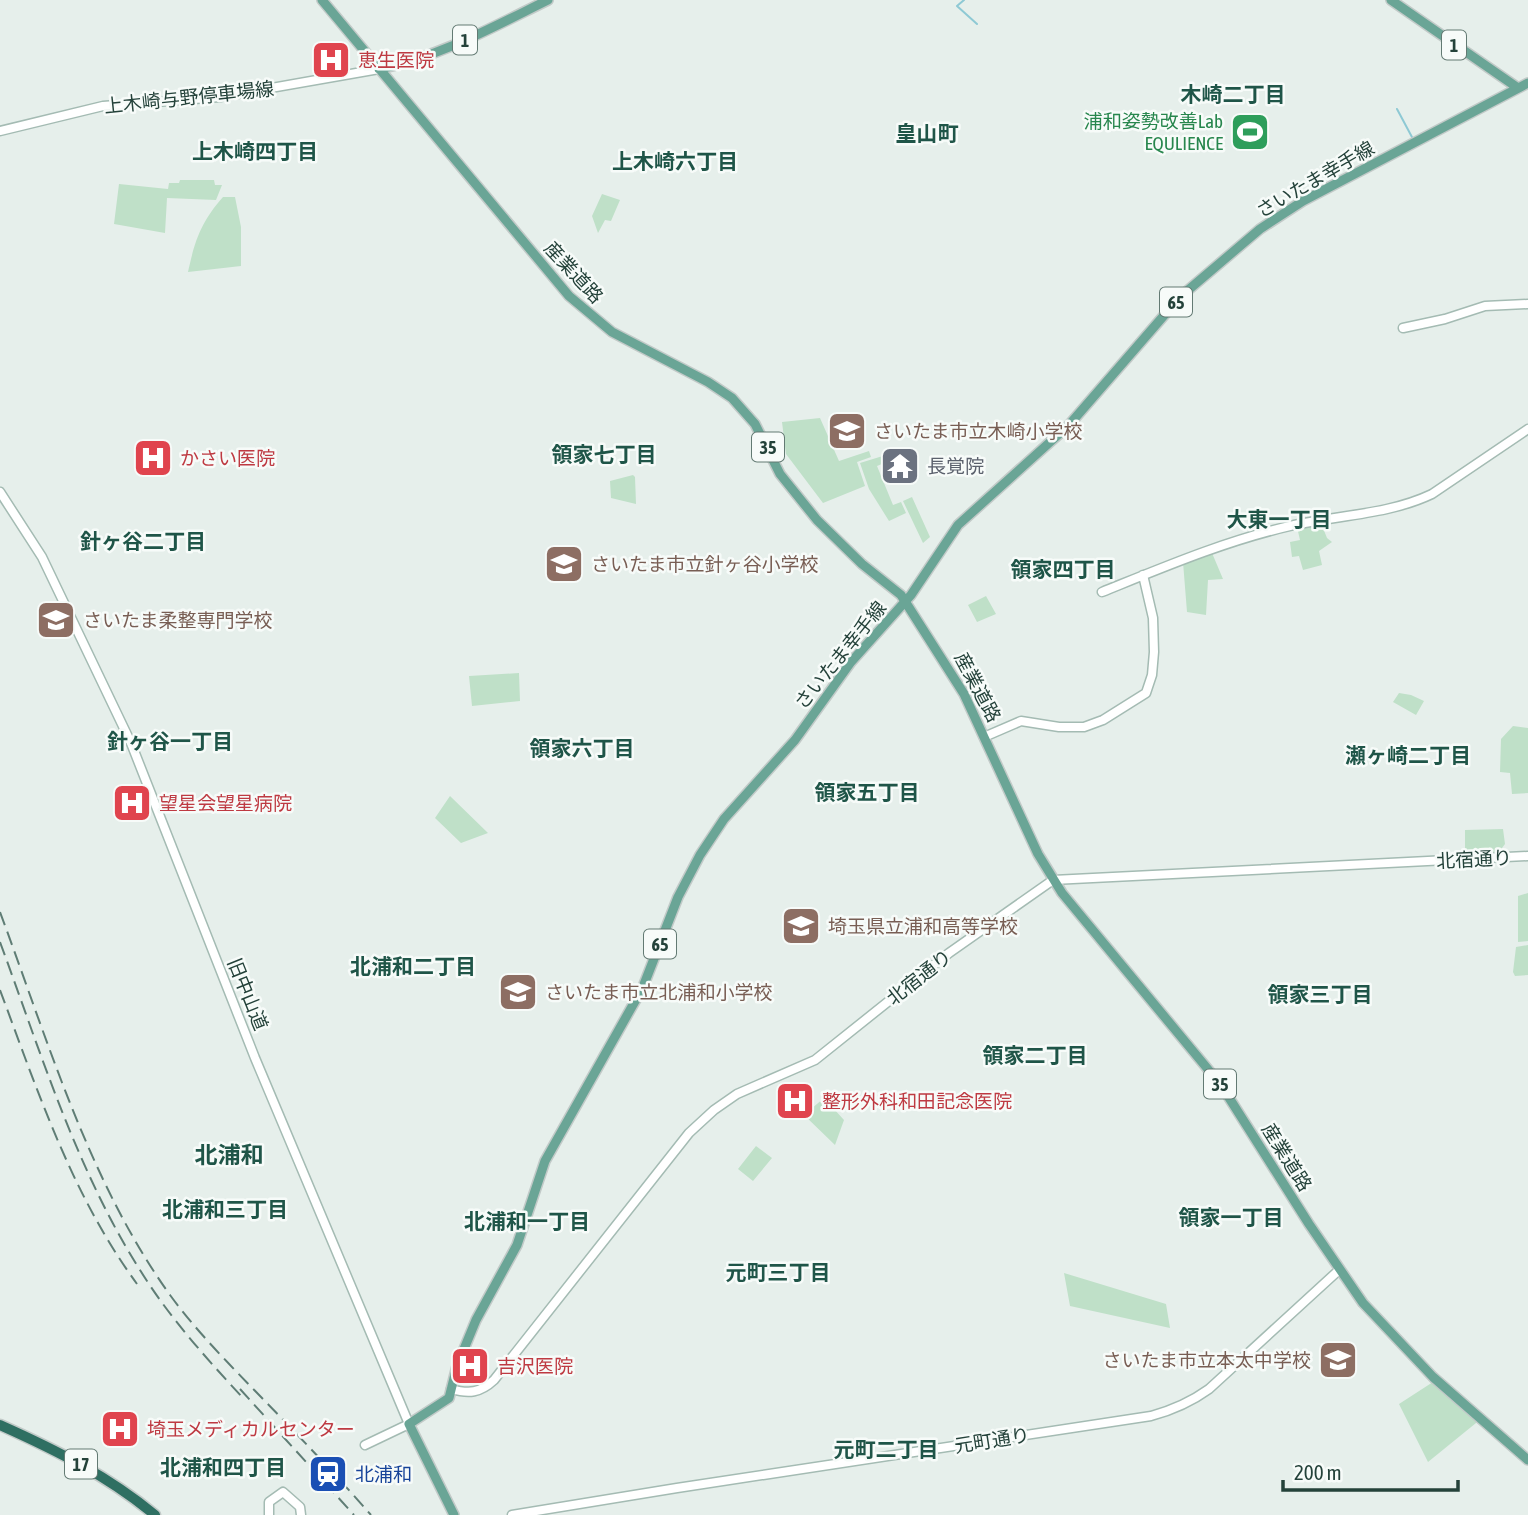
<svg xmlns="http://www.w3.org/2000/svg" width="1528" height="1515" viewBox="0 0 1528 1515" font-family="'Asap Condensed','Noto Sans JP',sans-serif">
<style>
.green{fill:#bfe0c8}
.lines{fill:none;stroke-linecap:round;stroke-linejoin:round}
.stream{stroke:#8ec9d4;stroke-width:2}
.secondary-casing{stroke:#a4bbb3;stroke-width:11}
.primary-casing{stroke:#c2cac8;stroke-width:12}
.highway-casing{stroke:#c2cac8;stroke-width:13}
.secondary{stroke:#fff;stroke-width:8}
.primary{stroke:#6aa596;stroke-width:9}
.highway{stroke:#2f6f62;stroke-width:10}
.rail{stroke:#5f7d75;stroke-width:2;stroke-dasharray:14 7;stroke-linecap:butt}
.labels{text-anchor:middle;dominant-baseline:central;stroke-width:5;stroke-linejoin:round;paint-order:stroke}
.shield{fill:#f7fbf9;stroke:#637a73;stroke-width:2}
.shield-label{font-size:18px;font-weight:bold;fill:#24423a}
.health-label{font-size:19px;fill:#be3a42;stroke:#f7fbf9;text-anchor:start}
.street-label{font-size:19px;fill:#24423a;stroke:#f7fbf9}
.leisure-label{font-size:19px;fill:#27864d;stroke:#f7fbf9;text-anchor:end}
.education-label{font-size:19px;fill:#785e54;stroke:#f7fbf9;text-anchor:start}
.worship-label{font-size:19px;fill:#5b616d;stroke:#f7fbf9;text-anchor:start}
.transit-label{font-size:19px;fill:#164399;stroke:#f7fbf9;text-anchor:start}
.neighbourhood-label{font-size:21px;font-weight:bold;fill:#1f5548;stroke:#f7fbf9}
.quarter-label{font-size:23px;font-weight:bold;fill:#1f5548;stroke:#f7fbf9}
</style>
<rect width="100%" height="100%" fill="#e6efeb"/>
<path class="green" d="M180,180H214L215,185H222L216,200L167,198L165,233L114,224L119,184L168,189L169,183H179Z
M602,194L620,200L611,221L605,220L598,233L592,216Z
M223,197H235L241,227V266L188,272C195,240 201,222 223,197Z
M820,418L839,461L869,451L871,457L857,462L865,486L823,503L786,454L782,422Z
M886,455L889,461L877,466L893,505L901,502L906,513L889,521L869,489L860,463Z
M633,475L635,477L636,504L611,498L610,481Z
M912,497L930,537L923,543L903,501Z
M1321,523L1327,538L1332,542L1319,551L1322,565L1303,570L1299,556L1292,557L1290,542L1300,540L1297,527Z
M1212,553L1223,579L1208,580L1206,615L1187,612L1183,562Z
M986,596L996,614L977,622L968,605Z
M519,673L520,701L472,706L469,676Z
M1399,693L1411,695L1424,701L1416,715L1393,702Z
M1513,726L1528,728V793L1512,794L1510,773L1500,772L1501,739Z
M450,796L488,833L461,843L435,818Z
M1503,829L1505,844L1499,852L1465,853V830Z
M1528,893V941L1518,942V896Z
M1528,945V975L1515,976L1513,972L1516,947Z
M824,1098L844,1120L835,1145L804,1115Z
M756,1146L772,1158L753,1181L738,1169Z
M1064,1273L1166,1304L1170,1328L1070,1306Z
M1433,1382L1476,1421V1423L1428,1462L1399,1404Z"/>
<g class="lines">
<path class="stream" d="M964,0L957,6L977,24
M1397,109L1413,139"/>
<g class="secondary-casing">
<path id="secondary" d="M0,131L103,106L220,97L379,69
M1403,328L1445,319L1485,306L1528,304
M0,492L42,557L131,743L255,1058L409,1424L365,1445
M1102,592C1164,567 1225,541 1290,526C1337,515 1388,515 1432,494L1528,429
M984,737L1021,721L1059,727H1084L1103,720L1146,693L1152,675L1154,652L1153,618L1143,575
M451,1389C469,1394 480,1393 494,1380L689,1133L714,1110L737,1094L815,1060L949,953L1053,880L1528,856
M269,1515V1502L283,1492L300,1507L301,1515
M512,1515L677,1488L1151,1416C1173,1410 1191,1402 1209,1389L1339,1270"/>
</g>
<g class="primary-casing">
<path id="primary" d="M322,0L569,296L612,332L708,382L732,398L755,424L780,474L817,520L862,564L901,595L964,694L1038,854L1062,893L1221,1085L1309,1224L1363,1303L1433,1377L1528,1460
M1391,0L1518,88
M379,69C439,57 493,27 548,0
M454,1515L409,1424L449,1398L457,1366L476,1320L517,1245L545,1161L643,987L678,897L700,855L724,819L795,740L851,662L911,595L958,525L1069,425L1180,297L1260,229L1303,201L1528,83"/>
</g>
<g class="highway-casing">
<path id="highway" d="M0,1425C56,1450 108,1476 155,1515"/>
</g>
<use href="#secondary" class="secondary"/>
<use href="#primary" class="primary"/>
<use href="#highway" class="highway"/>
<path class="rail" d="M0,912C48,1041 89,1182 170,1295C197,1332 230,1365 262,1398C299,1436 336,1475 371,1515
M0,942C41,1053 76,1169 140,1270C169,1317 206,1358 243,1398
M0,990C38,1092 72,1195 137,1284
M240,1389L354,1515"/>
</g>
<defs>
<g id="hospital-square" transform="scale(2.0125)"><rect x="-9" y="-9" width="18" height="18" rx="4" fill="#e0444e" stroke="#f7fbf9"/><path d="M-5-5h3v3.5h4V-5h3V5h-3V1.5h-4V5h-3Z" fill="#fff"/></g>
<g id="stadium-square" transform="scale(2.0125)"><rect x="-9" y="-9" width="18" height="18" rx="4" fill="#2e9e5b" stroke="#f7fbf9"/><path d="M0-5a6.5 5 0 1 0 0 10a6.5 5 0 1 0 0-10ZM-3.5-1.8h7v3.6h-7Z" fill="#fff"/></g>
<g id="school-square" transform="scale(2.0125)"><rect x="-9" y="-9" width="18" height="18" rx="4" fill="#8d6e63" stroke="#f7fbf9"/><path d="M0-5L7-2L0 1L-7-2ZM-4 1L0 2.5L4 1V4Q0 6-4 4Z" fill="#fff"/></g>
<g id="temple-square" transform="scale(2.0125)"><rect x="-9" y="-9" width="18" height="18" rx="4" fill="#6b7280" stroke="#f7fbf9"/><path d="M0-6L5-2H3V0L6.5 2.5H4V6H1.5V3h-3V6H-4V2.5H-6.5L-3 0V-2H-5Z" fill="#fff"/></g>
<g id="university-square" transform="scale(2.0125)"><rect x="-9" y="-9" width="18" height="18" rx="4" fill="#8d6e63" stroke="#f7fbf9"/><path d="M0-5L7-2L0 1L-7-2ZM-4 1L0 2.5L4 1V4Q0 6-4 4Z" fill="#fff"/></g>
<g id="station-square" transform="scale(2.0125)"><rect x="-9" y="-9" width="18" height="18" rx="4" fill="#1a4fb4" stroke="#f7fbf9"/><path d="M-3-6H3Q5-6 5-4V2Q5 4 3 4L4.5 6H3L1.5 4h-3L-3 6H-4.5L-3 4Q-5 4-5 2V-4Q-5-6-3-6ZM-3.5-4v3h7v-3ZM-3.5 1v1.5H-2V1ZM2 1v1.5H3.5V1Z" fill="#fff"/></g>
</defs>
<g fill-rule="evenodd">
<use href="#hospital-square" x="331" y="60"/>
<use href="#stadium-square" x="1250" y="132"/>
<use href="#school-square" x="847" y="431"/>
<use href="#hospital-square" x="153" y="458"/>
<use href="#temple-square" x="900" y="466"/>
<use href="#school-square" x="564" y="564"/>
<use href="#university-square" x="56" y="620"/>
<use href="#hospital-square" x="132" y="803"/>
<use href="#school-square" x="801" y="926"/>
<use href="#school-square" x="518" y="992"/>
<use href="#hospital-square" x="795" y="1101"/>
<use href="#school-square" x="1338" y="1360"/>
<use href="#hospital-square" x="470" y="1366"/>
<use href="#hospital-square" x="120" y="1429"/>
<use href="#station-square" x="328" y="1474"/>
</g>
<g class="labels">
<g class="shield">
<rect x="453" y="25.5" width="24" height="29" rx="5"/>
<rect x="1442" y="30.5" width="24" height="29" rx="5"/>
<rect x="1160" y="287.5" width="32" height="29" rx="5"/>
<rect x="752" y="432.5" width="32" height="29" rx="5"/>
<rect x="644" y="929.5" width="32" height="29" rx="5"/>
<rect x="1204" y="1069.5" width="32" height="29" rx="5"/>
<rect x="65" y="1449.5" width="32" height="29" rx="5"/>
</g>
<g class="shield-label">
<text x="465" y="40">1</text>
<text x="1454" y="45">1</text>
<text x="1176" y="302">65</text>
<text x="768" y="447">35</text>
<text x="660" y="944">65</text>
<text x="1220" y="1084">35</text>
<text x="81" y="1464">17</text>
</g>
<g class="health-label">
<text x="358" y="60">恵生医院</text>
<text x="180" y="458">かさい医院</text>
<text x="159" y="803">望星会望星病院</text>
<text x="822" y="1101">整形外科和田記念医院</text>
<text x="497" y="1366">吉沢医院</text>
<text x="147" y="1429">埼玉メディカルセンター</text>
</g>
<g class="street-label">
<text transform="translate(189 97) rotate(-6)">上木崎与野停車場線</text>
<text transform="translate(1315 179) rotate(-30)">さいたま幸手線</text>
<text transform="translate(574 272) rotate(47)">産業道路</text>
<text transform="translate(840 655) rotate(-51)">さいたま幸手線</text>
<text transform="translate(978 687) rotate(62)">産業道路</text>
<text transform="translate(1474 859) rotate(-3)">北宿通り</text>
<text transform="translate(919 977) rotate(-38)">北宿通り</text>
<text transform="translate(248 994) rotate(68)">旧中山道</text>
<text transform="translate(1287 1157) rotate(58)">産業道路</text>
<text transform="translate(992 1440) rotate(-9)">元町通り</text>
</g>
<g class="leisure-label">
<text x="1223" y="121">浦和姿勢改善Lab<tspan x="1223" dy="22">EQULIENCE</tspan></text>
</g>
<g class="education-label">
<text x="874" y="431">さいたま市立木崎小学校</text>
<text x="591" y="564">さいたま市立針ヶ谷小学校</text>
<text x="83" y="620">さいたま柔整専門学校</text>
<text x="828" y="926">埼玉県立浦和高等学校</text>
<text x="545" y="992">さいたま市立北浦和小学校</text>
<text x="1311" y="1360" text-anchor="end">さいたま市立本太中学校</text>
</g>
<g class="worship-label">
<text x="927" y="466">長覚院</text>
</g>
<g class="transit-label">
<text x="355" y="1474">北浦和</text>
</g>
<g class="neighbourhood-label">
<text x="1233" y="94">木崎二丁目</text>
<text x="927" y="133">皇山町</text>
<text x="255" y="151">上木崎四丁目</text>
<text x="675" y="161">上木崎六丁目</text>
<text x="604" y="454">領家七丁目</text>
<text x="1279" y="519">大東一丁目</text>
<text x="143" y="541">針ヶ谷二丁目</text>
<text x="1063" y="569">領家四丁目</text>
<text x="170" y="741">針ヶ谷一丁目</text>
<text x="582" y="748">領家六丁目</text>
<text x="1408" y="755">瀬ヶ崎二丁目</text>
<text x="867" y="792">領家五丁目</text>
<text x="413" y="966">北浦和二丁目</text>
<text x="1320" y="994">領家三丁目</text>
<text x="1035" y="1055">領家二丁目</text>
<text x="225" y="1209">北浦和三丁目</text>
<text x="1231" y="1217">領家一丁目</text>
<text x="527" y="1221">北浦和一丁目</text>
<text x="778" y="1272">元町三丁目</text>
<text x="886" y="1449">元町二丁目</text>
<text x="223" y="1467">北浦和四丁目</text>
</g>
<g class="quarter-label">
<text x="229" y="1155">北浦和</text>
</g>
</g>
<path d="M1283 1480v10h175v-10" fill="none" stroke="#24423a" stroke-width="3.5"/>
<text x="1294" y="1480" font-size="21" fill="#24423a" stroke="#f7fbf9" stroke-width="5" paint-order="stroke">200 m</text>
</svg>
